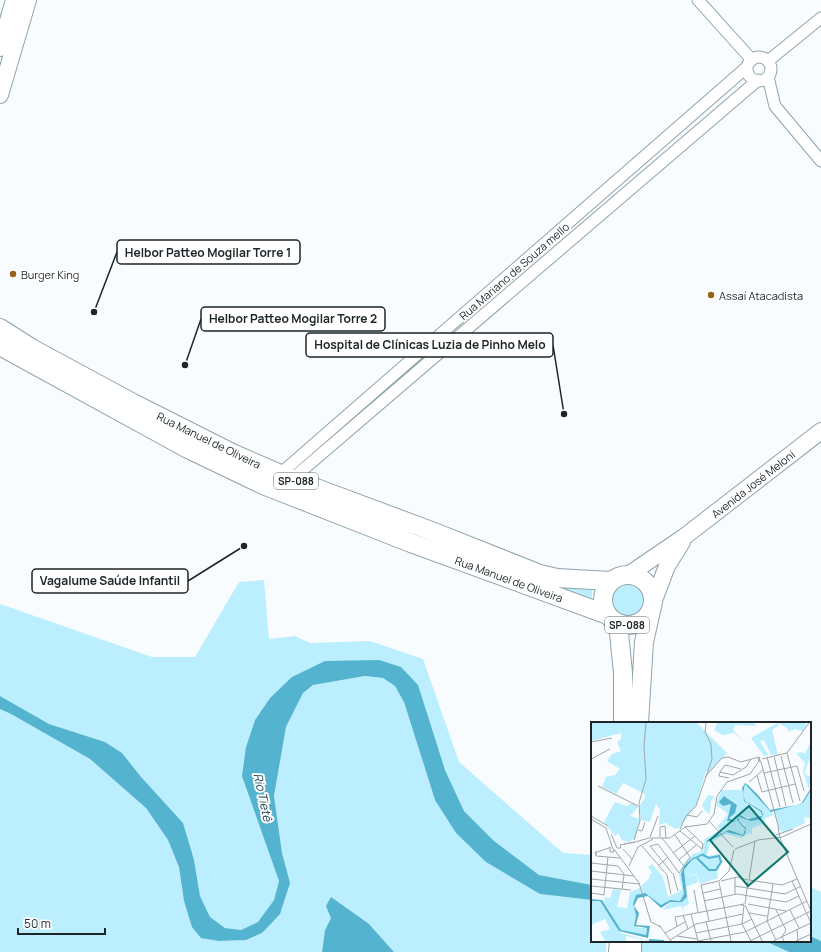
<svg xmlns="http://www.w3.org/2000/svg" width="821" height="952" viewBox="0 0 821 952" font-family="Manrope,sans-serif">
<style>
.green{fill:#bbeefe}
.water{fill:#54b3ce}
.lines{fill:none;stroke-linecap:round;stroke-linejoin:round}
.street-casing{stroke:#8fa4ab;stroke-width:13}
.secondary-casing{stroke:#8fa4ab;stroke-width:18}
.primary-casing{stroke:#8fa4ab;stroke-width:20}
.street{stroke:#fff;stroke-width:11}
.secondary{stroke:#fff;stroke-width:16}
.primary{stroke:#fff;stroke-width:18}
.poi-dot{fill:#99621b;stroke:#fff;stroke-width:1.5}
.labels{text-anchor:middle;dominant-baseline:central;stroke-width:4;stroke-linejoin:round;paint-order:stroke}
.shield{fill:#fff;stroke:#606668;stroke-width:1}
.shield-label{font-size:10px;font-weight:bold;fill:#1c2527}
.street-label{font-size:11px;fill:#1c2527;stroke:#fff}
.poi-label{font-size:11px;fill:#1c2527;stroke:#fff;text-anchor:start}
.water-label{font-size:12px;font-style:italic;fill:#1b4652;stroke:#fff}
.inset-river{fill:none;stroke:#54b3ce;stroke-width:2}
.inset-road{fill:none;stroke:#a0a6a8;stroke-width:1}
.view{fill:#0f766e;fill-opacity:0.15;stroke:#0f766e;stroke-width:2}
.inset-edge{fill:none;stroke:#1c2527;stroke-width:2}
.leader{fill:none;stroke:#1c2527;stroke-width:1.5}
.callout-dot{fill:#1c2527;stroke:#fff;stroke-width:1.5}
.callout{fill:#fff;stroke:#1c2527;stroke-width:1.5}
.callout-label{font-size:12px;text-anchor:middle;font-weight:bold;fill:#1c2527}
</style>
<rect width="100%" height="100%" fill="#f8fcfe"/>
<path class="green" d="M264,580L269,639L295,636L310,643L370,641L423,659L459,762L563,853L592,855V885L539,875L494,841L464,811L445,770L379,660L270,698L255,720L246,747L279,881L274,900L258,923L241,930L225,928L210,917L200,896L194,860L142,778L122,753L105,742L49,724L0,696V604L152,657H195L239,582Z
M545,582L593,588L591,602Z
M611 602a17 17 0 1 1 34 0a17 17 0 1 1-34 0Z
M365,676L383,678L395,686L404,702L435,800L540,894L592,900V941H606V952H394L369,924L331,918L325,930L322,952H0V709L11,714L90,759L146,808L168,840L179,867L184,901L219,941L246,940L262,933L289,883L282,853L274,796L286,727L303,693L313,685Z
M810,887L821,892V941L810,936Z
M640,941H765L789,952H639Z"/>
<path class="water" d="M379,660L401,667L418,685L445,770L464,811L494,841L539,875L592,885V900L540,894L486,862L456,833L435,800L404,702L395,686L383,678L365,676L313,685L303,693L286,727L274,796L282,853L290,883L280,914L262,933L246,940L219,941L201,938L192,927L184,901L179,867L168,840L146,808L90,759L11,714L0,709V696L49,724L105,742L122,753L142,778L183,823L194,860L200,896L210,917L225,928L241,930L258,922L274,900L279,881L242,776L246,747L255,720L270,698L292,677L325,661Z
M331,897L369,924L394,952H322L325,930L331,918L326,906Z
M810,936L821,941V952H789L765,941H810Z"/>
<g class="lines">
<g class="street-casing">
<path id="street" d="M698,0L752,60
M747 69a12 12 0 1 1 24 0a12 12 0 1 1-24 0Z
M768,61L821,18
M768,77L775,106L821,161
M280,474L747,67
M292,479L758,80"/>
</g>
<g class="secondary-casing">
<path id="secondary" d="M0,48L14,0
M0,95L28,0
M628,575L684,537L821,431
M653,603L667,566L682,542"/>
</g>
<g class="primary-casing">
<path id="primary" d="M0,328L33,349L133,403L232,453L292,479L434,532L540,574L557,578L611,581
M0,346L188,449L263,485L411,543L608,615
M603 600a25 25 0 1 1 50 0a25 25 0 1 1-50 0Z
M618,623L623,673V723
M639,723L644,642L651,611
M618,952L619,941
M632,952V941"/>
</g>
<use href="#street" class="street"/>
<use href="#secondary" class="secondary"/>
<use href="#primary" class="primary"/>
</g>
<g class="poi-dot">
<circle cx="13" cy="274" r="4"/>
<circle cx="711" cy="295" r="4"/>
</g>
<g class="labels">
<g class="shield">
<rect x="274" y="473" width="44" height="16" rx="3"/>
<rect x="605" y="617" width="44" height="16" rx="3"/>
</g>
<g class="shield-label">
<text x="296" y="481">SP-088</text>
<text x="627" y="625">SP-088</text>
</g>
<g class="street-label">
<text transform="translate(514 271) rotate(-41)">Rua Mariano de Souza mello</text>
<text transform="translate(209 440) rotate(26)">Rua Manuel de Oliveira</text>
<text transform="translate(753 484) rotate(-38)">Avenida José Meloni</text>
<text transform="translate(509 579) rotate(20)">Rua Manuel de Oliveira</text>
</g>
<g class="poi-label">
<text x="21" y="274">Burger King</text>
<text x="719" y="295">Assaí Atacadista</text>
</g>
<g class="water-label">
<text transform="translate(263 797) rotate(78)">Rio Tietê</text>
</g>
</g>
<g transform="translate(591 722)">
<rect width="220" height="220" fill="#f8fcfe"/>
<path d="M0,1H106L136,31L118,50L115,49L105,83L89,105L85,107L74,101L68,103L69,88L65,82L59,100L50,98L48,84L54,76V72L32,61L25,72L11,65L15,55L24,53L29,47L16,39L21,32L30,29L26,20L30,17V11L0,19ZM124,1H163L166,4L144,3L142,8L152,19L143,11L131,13L123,8L126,2ZM186,1L188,3L181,8L187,33H180L173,18L169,19L177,33L173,34L160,16ZM187,1H216L212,9L203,7L198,10L196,6ZM220,19V33L214,49L215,53L220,55L218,68L212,49L214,41L205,31L211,30L214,32ZM154,62L183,93L174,96V101L161,106V113L158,111L150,116L135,112L119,121L116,134L129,132L132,139L126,149L127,156L109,162L106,152L94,154L106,153L107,160L95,165L98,182L92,185L93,190L90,184L72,188L79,180H91L96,175L93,148L101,138L113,133L116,120L135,110L149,114L154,112V103L148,99V95L160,99L171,95L172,90L154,79L152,71ZM130,68H151L152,76L157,83L171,91L169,96L162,97L149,93L147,95L154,109L151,113L138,108L131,111L126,105L137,92L125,83ZM135,75L146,83L144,91L138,96L144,99L136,97L140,82L132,84L130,81ZM220,68V96L213,95L214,101L194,110L189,109L183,89L212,81ZM117,73L124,74L120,79L119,92L114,89L111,83ZM24,80L36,84L41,81L47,85L39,94L49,97L44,116L38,120L31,118L27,111L24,114L13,100ZM127,109L129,113L116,118L112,132L100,137L93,144L90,152L93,172L89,179L79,178L70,183L52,171L50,164L59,156L58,154L61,151L57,145L61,142L72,155L77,175L91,168L88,153L92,143L102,132L109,130L114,117ZM49,166L51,171L44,177L42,182L45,193L43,200L47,206H56L54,214L30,208L13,180L14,175L19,176L22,167L30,168L26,185L36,186L39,170ZM0,179H9L30,211L59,219L35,214V219H14L9,210L19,207L14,197L0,203Z" fill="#bbeefe" fill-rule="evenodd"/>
<path d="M154,61L157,63L167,73L179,88L210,82L220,66V68L212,81L180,90L154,62L152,71L154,79L171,89L172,93L170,97L160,99L148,95V99L155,106L154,112L152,114L135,110L116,120L113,133L101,138L93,148L96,175L91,180H79L70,186L57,174L47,176L43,184L48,191L45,203L59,204L57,216L28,209L9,179H0V177L11,178L30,208L55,213L56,206L43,204L45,193L42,182L45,173L54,171L70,183L79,178L89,179L93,172L90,152L93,144L100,137L113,131L116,118L138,108L152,113L154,107L146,98L149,93L157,97L171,94L170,90L153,79L151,66ZM133,74L146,83L144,91L138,96L145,100L136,99L140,82L132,84L128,80Z" fill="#54b3ce"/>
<path class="inset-river" d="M106,136L118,148H125L130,140L128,134L118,136L112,133M58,218L73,219"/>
<path class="inset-road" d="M0,20L21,16M196,31L209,79M183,34L195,84M190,34L202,81M176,35L189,85M0,37L19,27M171,37L196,31L218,1M169,39L168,35L167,38L170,40L188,107M129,50L142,53L155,45L160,37M129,50L134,43L150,47M129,50L128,54L138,56M173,51L206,44L213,69M166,54L171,70L204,62M114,55L131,36L137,35L150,40L168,35M158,60L172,48M7,64L47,84M96,93L106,95L111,89M0,94L17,104M0,97L15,106L23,130H19V126M118,99L142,125M187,106L189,116L220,189M89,107L95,94L105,84L121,37L120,22L114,10L115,1M47,108L51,109L54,100M89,109L111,127L112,122L94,105M20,112L26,126H30L29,123M185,113L202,107M59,115L67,94M69,115V105L74,104L75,116M71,116L92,143M43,118L49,99L48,81L55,57L53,24L55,1M44,120L58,116H79L94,105L116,102L123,92L126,74L136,60L159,52L168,39M29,123L44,120L33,122M51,124L76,153L80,172M59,124L67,122L88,151L99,135L84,113M59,124L81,151M23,127L48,161L60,200L70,205M32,127L41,137M144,127L167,118L191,115L220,102M5,130V134L4,130H6L15,127L20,125M82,131L104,114M5,134L29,136M88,138L105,123M0,141L27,144L33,152M68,143L77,135M38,144L47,125L62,117M0,149L43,154M82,151L87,169M144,156V172M0,157L49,162M158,158L191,163L206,157M158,158L164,119M128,159L138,149L143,128M130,159L146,155L157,158M201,159L220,201M128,160L140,219M182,162L176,199L185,218M0,164L40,168M144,164L194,172L210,164M31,167L33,153M103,168L107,190M0,171L13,173L17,135M112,171L129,167M113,179L146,172L195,180L208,174M154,182L157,159M157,182L195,189M150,183H153L151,202L160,219M154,183L171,219M185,188L195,208M199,188L208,206M158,191L176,194M100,192L107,219M92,193L97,207M118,199L110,163L128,159M115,200L120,219M68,203L80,219M86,204L84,195L153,182M206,207L207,219M74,211L94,200M105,211L151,202L161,197M86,214L106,217M79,218L105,202L152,192M107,219L154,210L216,179M159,219L220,189M182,219L220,201M193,219L191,215L195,208M205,219L220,212"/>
<path class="view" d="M158,84L197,130L157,164L119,118Z"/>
<rect width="220" height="220" class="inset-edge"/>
</g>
<path class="leader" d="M94 312L117 252M185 365L201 319M564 414L553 345M244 546L188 581"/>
<g class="callout-dot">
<circle cx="94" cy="312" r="4"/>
<circle cx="185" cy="365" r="4"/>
<circle cx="564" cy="414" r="4"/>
<circle cx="244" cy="546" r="4"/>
</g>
<g class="callout">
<rect x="117" y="240" width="183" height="24" rx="4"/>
<rect x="201" y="307" width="184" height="24" rx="4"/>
<rect x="306" y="333" width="247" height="24" rx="4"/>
<rect x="32" y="569" width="156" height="24" rx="4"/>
</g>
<g class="callout-label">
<text x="208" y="257">Helbor Patteo Mogilar Torre 1</text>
<text x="293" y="323">Helbor Patteo Mogilar Torre 2</text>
<text x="430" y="349">Hospital de Clínicas Luzia de Pinho Melo</text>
<text x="110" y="585">Vagalume Saúde Infantil</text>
</g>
<path d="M18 928v6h87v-6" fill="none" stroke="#1c2527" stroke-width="2"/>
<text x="24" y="928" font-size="12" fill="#1c2527" stroke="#ffffff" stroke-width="3" paint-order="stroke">50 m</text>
</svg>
